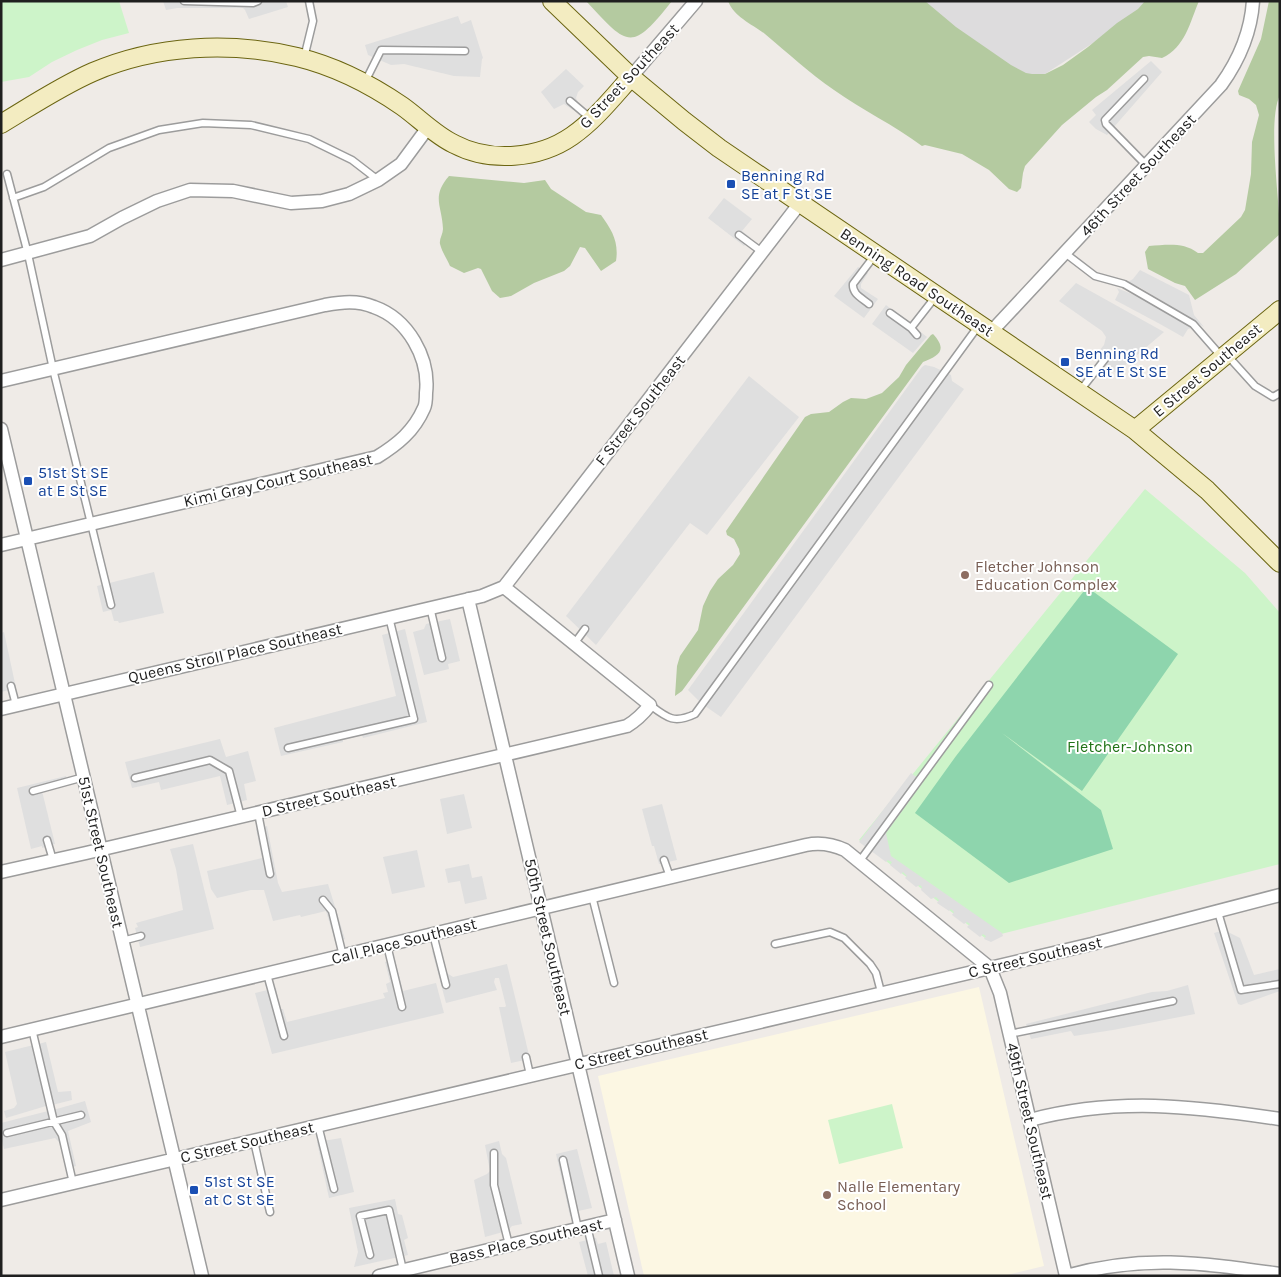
<svg xmlns="http://www.w3.org/2000/svg" width="1281" height="1277" viewBox="0 0 1281 1277" font-family="Karla,sans-serif">
<style>
.residential{fill:#dddcdd}
.education{fill:#fcf7e3}
.forest{fill:#b4caa0}
.park{fill:#cdf4c9}
.pitch{fill:#8ed5ad}
.parking{fill:#dfdfdf}
.lines{fill:none;stroke-linecap:round;stroke-linejoin:round}
.lane-casing{stroke:#9c9c9c;stroke-width:9}
.street-casing{stroke:#9c9c9c;stroke-width:15}
.secondary-casing{stroke:#6b6511;stroke-width:20}
.lane{stroke:#fff;stroke-width:6}
.street{stroke:#fff;stroke-width:12}
.secondary{stroke:#f3ecc1;stroke-width:18}
.transit-dot{fill:#1a4fb4;stroke:#fff;stroke-width:2}
.education-dot{fill:#8d6e63;stroke:#fff;stroke-width:2}
.labels{text-anchor:middle;dominant-baseline:central;stroke-width:4;stroke-linejoin:round;paint-order:stroke}
.street-label{font-size:16px;fill:#1f1f1f;stroke:#fff}
.transit-label{font-size:16px;fill:#164399;stroke:#fff;text-anchor:start}
.education-label{font-size:16px;fill:#785e54;stroke:#fff;text-anchor:start}
.park-label{font-size:16px;fill:#217318;stroke:#fff}
</style>
<rect width="100%" height="100%" fill="#efebe7"/>
<path class="residential" d="M916,1H1158L1031,83Z"/>
<path class="education" d="M979,987L1044,1266L1003,1276H644L598,1076Z"/>
<path class="forest" d="M586,1H672C631,53 628,46 586,1Z
M728,1H925L956,27L1011,65L1026,73L1032,74H1045L1063,65L1088,47L1117,23L1138,9L1145,1H1199C1190,22 1185,48 1162,58L1149,56L1143,57L1107,90L1096,97L1062,125L1025,166L1023,173L1021,188L1017,192L1009,189L989,170L962,154L925,145L922,146C894,125 862,110 834,90C809,73 788,53 765,34C752,24 734,17 728,1Z
M1269,1H1280V95C1267,121 1280,202 1280,234L1236,274L1195,300L1185,286L1175,283L1148,269L1145,252L1149,246C1167,245 1183,242 1198,253H1203L1241,217L1245,210L1251,174L1252,142L1259,115L1256,105L1249,99L1239,95L1238,91L1261,39Z
M449,176L524,183L545,180L551,189L586,212L601,215C612,230 619,242 616,261L601,271L585,248L580,247L570,266L564,271L534,283L511,296L500,298L492,291L481,269L478,268L464,273L450,266C447,259 442,252 440,244C439,239 443,234 443,229C442,205 431,197 449,176Z
M933,334C948,350 939,356 923,362L682,691L675,696L677,666L680,656L698,630L703,606L710,591L718,579L733,565L740,554L739,549L734,539L727,535L726,531L805,417L811,414L829,412L843,402L851,398L866,399L882,393L899,377L906,365L931,335Z"/>
<path class="park" d="M1,1H119L129,33L102,40L77,50L52,62L29,77L1,82Z
M1145,489L1245,573L1280,613V864L985,938L859,840Z
M892,1104L903,1148L839,1164L828,1120Z"/>
<path class="pitch" d="M1087,587L1178,654L1082,791L1002,733L1101,810L1113,849L1009,883L915,813L956,756Z"/>
<path class="parking" d="M163,1H286L288,7L249,19L245,10L243,8H177L166,10Z
M458,16L461,24L471,20L483,58L482,59L480,77L454,76L404,64L391,65L368,55L365,45Z
M1151,61L1162,72L1107,135L1096,129L1089,122L1096,115L1092,110Z
M566,69L584,86L578,92L576,98L579,104L573,110L564,104L554,109L541,92Z
M724,198L752,219L742,231L751,238L744,246L708,218Z
M858,267L868,273L861,284V288L878,299L864,318L834,296Z
M1140,270L1189,295L1194,315L1204,327L1141,288L1128,282L1133,279Z
M1076,283L1164,332L1116,373L1093,358L1104,345L1106,337L1102,331L1059,301Z
M1117,288L1139,297L1192,328L1188,329L1183,337L1160,324L1115,300L1119,292Z
M886,305L927,337L913,353L872,324Z
M925,365L934,367L951,375L952,381L964,389L721,717L702,704L688,690L922,367Z
M749,376L799,417L707,535L690,523L596,645L566,616Z
M154,572L164,613L119,623L118,621H114L111,610L103,612L97,586Z
M450,619L460,661L448,664L449,669L424,675L413,632L424,629L426,624Z
M405,629L427,722L363,738L362,735L343,740V742L281,756L274,728L396,696L382,635Z
M4,632L16,688L1,692V633Z
M220,739L226,757L248,751L256,781L244,784L247,800L227,805L220,776L161,790L159,782L132,788L125,762Z
M911,773L923,782L886,833L891,856L1002,933L1003,936L991,942L984,939L986,936L983,934L980,937L967,927L970,924L967,922L964,924L952,915L954,912L951,909L949,911L937,903L939,900L936,897L931,899L921,890L922,887L920,885L916,887L905,878L907,876L903,872L901,874L890,865L892,862L888,860L886,862L859,842Z
M66,776L69,785L42,791L55,844L42,848V846L31,849L17,788Z
M464,794L472,828L447,834L440,799Z
M662,804L677,860L659,864L654,846H652L642,809Z
M267,826L278,883L282,892L328,884L345,939L335,941L326,911L301,917L300,915L273,921L264,890H251L217,898L211,889L207,871L262,858L256,829Z
M193,844L214,929L140,947L135,928L138,927L136,923L183,910L176,869L170,849Z
M417,850L425,887L392,894L383,857Z
M469,864L472,878L482,876L487,899L465,904L460,881L448,883L445,869Z
M1224,930L1240,938L1254,975L1280,969V991L1241,1005L1238,1004L1214,933Z
M440,949L447,973L453,977L507,964L530,1059L511,1063L499,1007H505L506,1006L499,978H495L494,982L497,990L446,1003L432,951Z
M395,960L403,991L436,983L444,1013L272,1054L255,993L276,988L280,1009H283L287,1022L385,998L383,993L388,992L386,984L390,982L385,962Z
M1188,985L1195,1014L1113,1030L1074,1036L1071,1031L1031,1039L1026,1024L1152,992L1167,991Z
M46,1042L58,1092L71,1091L72,1100L52,1105L53,1110L85,1101L91,1122L68,1131L76,1166L67,1169L61,1144L55,1138L4,1149L1,1137V1123L48,1111L46,1106L6,1118L4,1111L14,1108L17,1104L5,1052Z
M341,1138L354,1192L329,1198L317,1142Z
M499,1141L502,1154L506,1158L522,1224L512,1226L509,1229L510,1230L485,1237L474,1180L487,1174L490,1171L485,1145Z
M577,1149L592,1208L578,1211L579,1214L570,1216L556,1154Z
M395,1199L398,1214L402,1215L408,1238L404,1240L408,1255L354,1267L358,1252L349,1208Z
M596,1238L598,1244L606,1242L614,1276H588L579,1242Z"/>
<g class="lines">
<g class="lane-casing">
<path id="lane" d="M184,1L253,3L258,1
M304,58L313,21L309,1
M1144,79L1105,120L1106,124L1147,166
M365,82L381,50L465,51
M570,101L590,118
M7,174L28,254L53,369L111,605
M13,198L44,187L109,148L159,130L203,123L251,125L309,139L352,160L378,180
M739,235L762,252
M1065,253L1095,276L1124,284L1193,324L1221,356
M869,304C862,298 852,294 853,284L875,255
M890,313L911,328L917,335
M911,328L936,296
M1227,355L1255,386L1273,397L1280,393
M1079,392L1105,359
M430,607L442,658
M574,644L585,629
M11,686L16,705
M650,705C667,718 674,724 695,714L979,325
M288,748L414,719L389,617
M135,778L210,760L229,771L241,817
M33,791L84,777
M258,813L270,874
M47,840L53,860
M664,860L670,877
M859,862L989,685
M592,896L614,983
M323,900L332,911L343,956
M1218,912L1241,990L1280,984
M433,934L446,985
M122,941L141,936
M775,944L830,932L844,938L870,964L876,973L881,992
M387,945L402,1007
M267,974L284,1036
M32,1029L54,1122L62,1135L73,1183
M1009,1034L1173,1001
M526,1057L530,1075
M318,1125L334,1189
M7,1133L81,1115
M254,1141L270,1212
M494,1153V1185L509,1245
M563,1160L578,1229
M587,1226L599,1276
M370,1255L360,1216L389,1210L403,1270"/>
</g>
<g class="street-casing">
<path id="street" d="M631,77L696,1
M1,260L90,236L122,218L157,201L190,190L233,191L291,203L322,201L349,194L378,180L401,164L429,126
M991,332L1221,85C1239,60 1251,32 1253,1
M1,381L325,305C342,302 357,300 374,307C408,319 430,358 426,393C426,398 426,404 424,408C414,431 398,444 377,457L1,545
M1,429L202,1276
M468,599L628,1276
M1,709L482,596L504,587L800,203
M1,872L86,853L627,726C637,720 643,714 650,705L504,587
M1,1037L806,845C820,842 832,844 845,850L990,968L1000,993L1066,1276
M1030,1120C1117,1097 1192,1106 1280,1119
M1,1200L1092,944L1280,895
M379,1276L615,1220
M1066,1276C1144,1254 1202,1263 1280,1274"/>
</g>
<g class="secondary-casing">
<path id="secondary" d="M552,1L631,77L684,121L719,148L1135,430L1207,490L1280,563
M1,124C31,106 61,86 93,72C156,45 230,41 297,57C334,66 370,84 402,106C419,118 435,135 454,144C490,163 539,159 572,136C595,120 613,97 631,77
M1135,430L1280,310"/>
</g>
<use href="#lane" class="lane"/>
<use href="#street" class="street"/>
<use href="#secondary" class="secondary"/>
</g>
<g class="transit-dot">
<rect x="726" y="179" width="10" height="10" rx="2.5"/>
<rect x="1060" y="357" width="10" height="10" rx="2.5"/>
<rect x="23" y="476" width="10" height="10" rx="2.5"/>
<rect x="189" y="1185" width="10" height="10" rx="2.5"/>
</g>
<g class="education-dot">
<circle cx="965" cy="575" r="5"/>
<circle cx="827" cy="1195" r="5"/>
</g>
<g class="labels">
<g class="street-label">
<text transform="translate(629 76) rotate(-47)">G Street Southeast</text>
<text transform="translate(1138 175) rotate(-47)">46th Street Southeast</text>
<text transform="translate(917 282) rotate(34)">Benning Road Southeast</text>
<text transform="translate(1207 370) rotate(-40)">E Street Southeast</text>
<text transform="translate(640 410) rotate(-52)">F Street Southeast</text>
<text transform="translate(278 480) rotate(-13)">Kimi Gray Court Southeast</text>
<text transform="translate(235 653) rotate(-13)">Queens Stroll Place Southeast</text>
<text transform="translate(329 796) rotate(-13)">D Street Southeast</text>
<text transform="translate(101 852) rotate(77)">51st Street Southeast</text>
<text transform="translate(548 937) rotate(77)">50th Street Southeast</text>
<text transform="translate(404 941) rotate(-14)">Call Place Southeast</text>
<text transform="translate(1035 957) rotate(-13)">C Street Southeast</text>
<text transform="translate(641 1049) rotate(-13)">C Street Southeast</text>
<text transform="translate(1030 1121) rotate(77)">49th Street Southeast</text>
<text transform="translate(247 1142) rotate(-13)">C Street Southeast</text>
<text transform="translate(526 1241) rotate(-13)">Bass Place Southeast</text>
</g>
<g class="transit-label">
<text x="741" y="175">Benning Rd<tspan x="741" dy="18">SE at F St SE</tspan></text>
<text x="1075" y="353">Benning Rd<tspan x="1075" dy="18">SE at E St SE</tspan></text>
<text x="38" y="472">51st St SE<tspan x="38" dy="18">at E St SE</tspan></text>
<text x="204" y="1181">51st St SE<tspan x="204" dy="18">at C St SE</tspan></text>
</g>
<g class="education-label">
<text x="975" y="566">Fletcher Johnson<tspan x="975" dy="18">Education Complex</tspan></text>
<text x="837" y="1186">Nalle Elementary<tspan x="837" dy="18">School</tspan></text>
</g>
<g class="park-label">
<text x="1130" y="746">Fletcher-Johnson</text>
</g>
</g>
<rect width="1281" height="1277" fill="none" stroke="#1f1f1f" stroke-width="5"/>
</svg>
